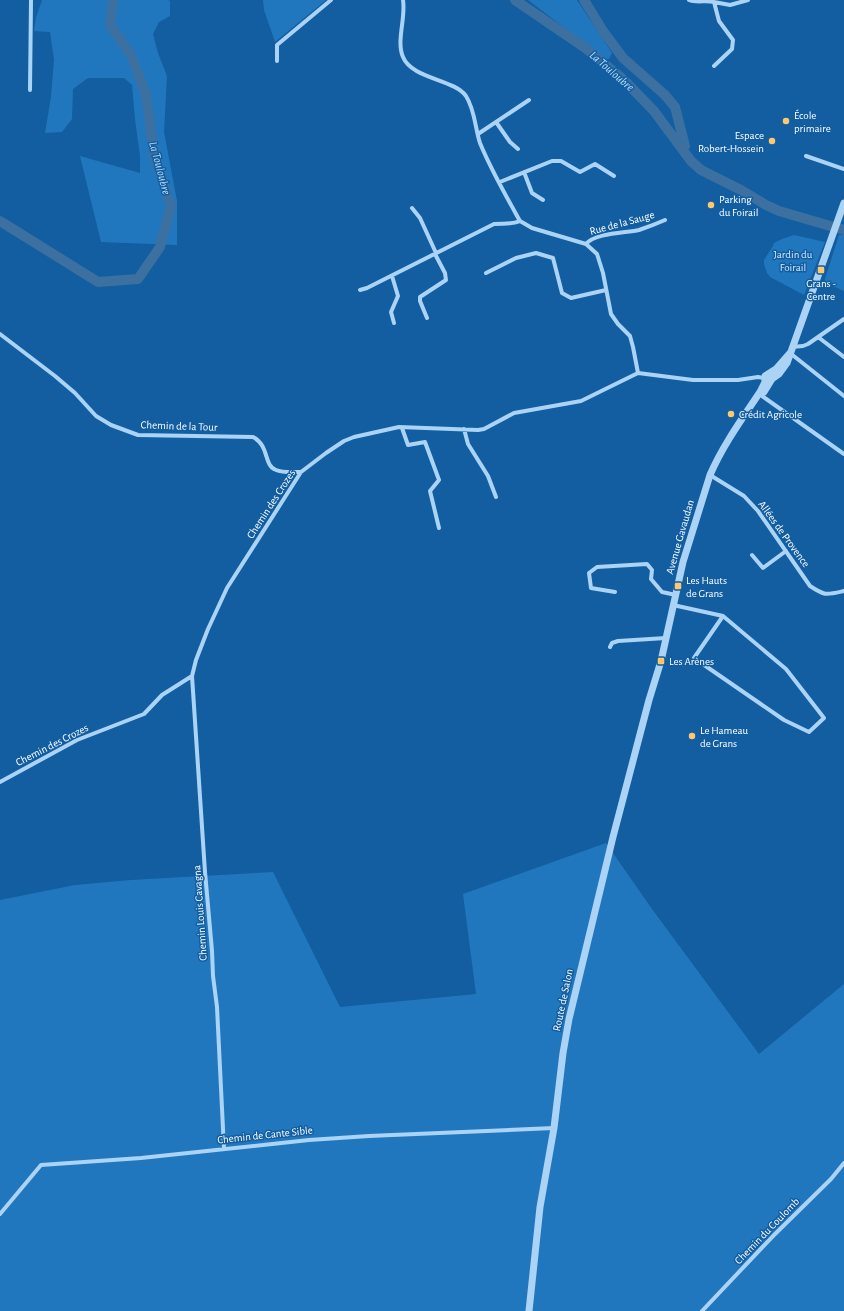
<svg xmlns="http://www.w3.org/2000/svg" width="844" height="1311" viewBox="0 0 844 1311" font-family="'Alegreya Sans',sans-serif">
<style>
.green{fill:#2177be}
.lines{fill:none;stroke-linecap:round;stroke-linejoin:round}
.river{stroke:#3b70a0;stroke-width:10}
.minor{stroke:#abd3f5;stroke-width:4}
.tertiary{stroke:#abd3f5;stroke-width:7}
.poi-dot{fill:#ffc86f;stroke:#125ea1;stroke-width:1.5}
.labels{text-anchor:middle;dominant-baseline:central;stroke-width:3;stroke-linejoin:round;paint-order:stroke}
.poi-label{font-size:11px;fill:#fff;stroke:#125ea1;text-anchor:start}
.street-label{font-size:11px;fill:#fff;stroke:#125ea1}
.park-label{font-size:11px;fill:#d4ebfe;stroke:#125ea1}
.water-label{font-size:12px;font-style:italic;fill:#b8ddfb;stroke:#125ea1}
</style>
<rect width="100%" height="100%" fill="#125ea1"/>
<path class="green" d="M42,0H169L170,2V16L159,22L153,34L158,53L167,76L164,132L177,201V245L101,242L80,156L140,173V156L135,119L132,85L124,78H88L73,89L72,119L62,132L45,133L51,97L54,60L50,32L34,31L36,18Z
M263,0H326L275,42L264,10Z
M528,0H577L612,53L609,59H605Z
M794,235L825,242L804,295L770,277L767,273L764,264V260L773,246L774,243L782,239Z
M839,235H844V291L824,282Z
M606,843L652,909L759,1054L844,984V1311H0V900L75,885L131,880L273,872L340,1007L476,994L463,894Z"/>
<g class="lines">
<path class="river" d="M515,0L584,47L623,79L654,111L691,161L701,170L741,190L766,205L779,211L844,230
M584,0L603,31L623,58L665,95L675,107L685,146
M0,221L98,282L138,279L160,247L171,206L154,154L146,95L131,55L110,25L113,0"/>
<path class="minor" d="M403,0C406,18 396,41 403,57C412,79 454,79 466,96C475,110 475,128 480,143C491,170 506,196 520,221L532,228L586,244L597,254L603,273L611,314L618,324L630,336L633,347L638,373
M689,0C696,3 706,0 714,2L719,21L733,40L732,49L714,66
M714,2L730,5L748,0
M277,61V45L331,0
M30,90L31,0
M496,122L510,142L518,149
M478,134L529,100
M806,156L844,169
M524,172L532,193L543,200
M500,182L552,161H561L580,172L595,164L614,176
M412,208L420,218L436,253
M586,244C595,233 625,233 639,230C648,227 656,224 665,220
M486,273L516,258L536,253L553,258L562,293L571,298L606,290
M392,276L398,296L391,312L394,323
M360,290L367,288L494,224C503,223 511,225 520,221
M427,318L420,301V297L446,280L445,273L435,254
M0,334L55,376L75,393L96,416L111,425L138,435L253,437C270,446 263,465 276,470C283,473 293,472 301,472
M818,337L844,357
M792,347L803,346L808,344L844,319
M790,353L844,396
M762,396L844,454
M402,428L408,445L425,442L439,480L430,491L439,528
M464,429L468,444L488,476L496,497
M710,475L744,496L758,511L810,586C825,596 826,595 844,591
M752,555L763,568L786,551
M615,592L591,588L589,573L597,567L647,564L652,570L651,579L662,592L676,595
M673,605L723,616L786,669L824,718L809,732L784,720L694,658L723,616
M610,647L612,643L618,641L666,638
M0,782L77,740L144,714L162,695L192,676
M224,1149L217,1007L213,976L212,951L205,872L192,676L196,660L208,629L227,588L301,472L326,453L344,441L354,437L399,427L478,430L484,429L514,413L581,401L638,373L693,380H738L758,377L764,378
M0,1214L41,1165L141,1158L309,1140L369,1136L554,1128
M702,1311L773,1236L831,1179L844,1163"/>
<path class="tertiary" d="M764,392L772,379L779,374L787,363L844,203
M529,1311L540,1207L554,1128L563,1053L569,1019L613,837L649,700L661,661L683,562L710,475C723,445 742,419 760,392L765,382V376L776,369L790,353"/>
</g>
<g class="poi-dot">
<circle cx="786" cy="121" r="4"/>
<circle cx="772" cy="141" r="4"/>
<circle cx="711" cy="205" r="4"/>
<rect x="817" y="266" width="8" height="8" rx="2"/>
<circle cx="731" cy="414" r="4"/>
<rect x="674" y="582" width="8" height="8" rx="2"/>
<rect x="657" y="657" width="8" height="8" rx="2"/>
<circle cx="692" cy="736" r="4"/>
</g>
<g class="labels">
<g class="poi-label">
<text x="794" y="115">École<tspan x="794" dy="13">primaire</tspan></text>
<text x="764" y="135" text-anchor="end">Espace<tspan x="764" dy="13">Robert-Hossein</tspan></text>
<text x="719" y="199">Parking<tspan x="719" dy="13">du Foirail</tspan></text>
<text x="821" y="283" text-anchor="middle">Grans -<tspan x="821" dy="13">Centre</tspan></text>
<text x="739" y="414">Crédit Agricole</text>
<text x="686" y="580">Les Hauts<tspan x="686" dy="13">de Grans</tspan></text>
<text x="669" y="661">Les Arènes</text>
<text x="700" y="730">Le Hameau<tspan x="700" dy="13">de Grans</tspan></text>
</g>
<g class="street-label">
<text transform="translate(622 223) rotate(-15)">Rue de la Sauge</text>
<text transform="translate(179 426) rotate(2)">Chemin de la Tour</text>
<text transform="translate(271 504) rotate(-57)">Chemin des Crozes</text>
<text transform="translate(784 534) rotate(54)">Allées de Provence</text>
<text transform="translate(680 537) rotate(-74)">Avenue Gavaudan</text>
<text transform="translate(52 745) rotate(-27)">Chemin des Crozes</text>
<text transform="translate(200 913) rotate(-94)">Chemin Louis Cavagna</text>
<text transform="translate(563 1000) rotate(-78)">Route de Salon</text>
<text transform="translate(265 1135) rotate(-6)">Chemin de Cante Sible</text>
<text transform="translate(767 1231) rotate(-46)">Chemin du Coulomb</text>
</g>
<g class="park-label">
<text x="793" y="254">Jardin du<tspan x="793" dy="13">Foirail</tspan></text>
</g>
<g class="water-label">
<text transform="translate(612 71) rotate(41)">La Touloubre</text>
<text transform="translate(160 168) rotate(75)">La Touloubre</text>
</g>
</g>
</svg>
